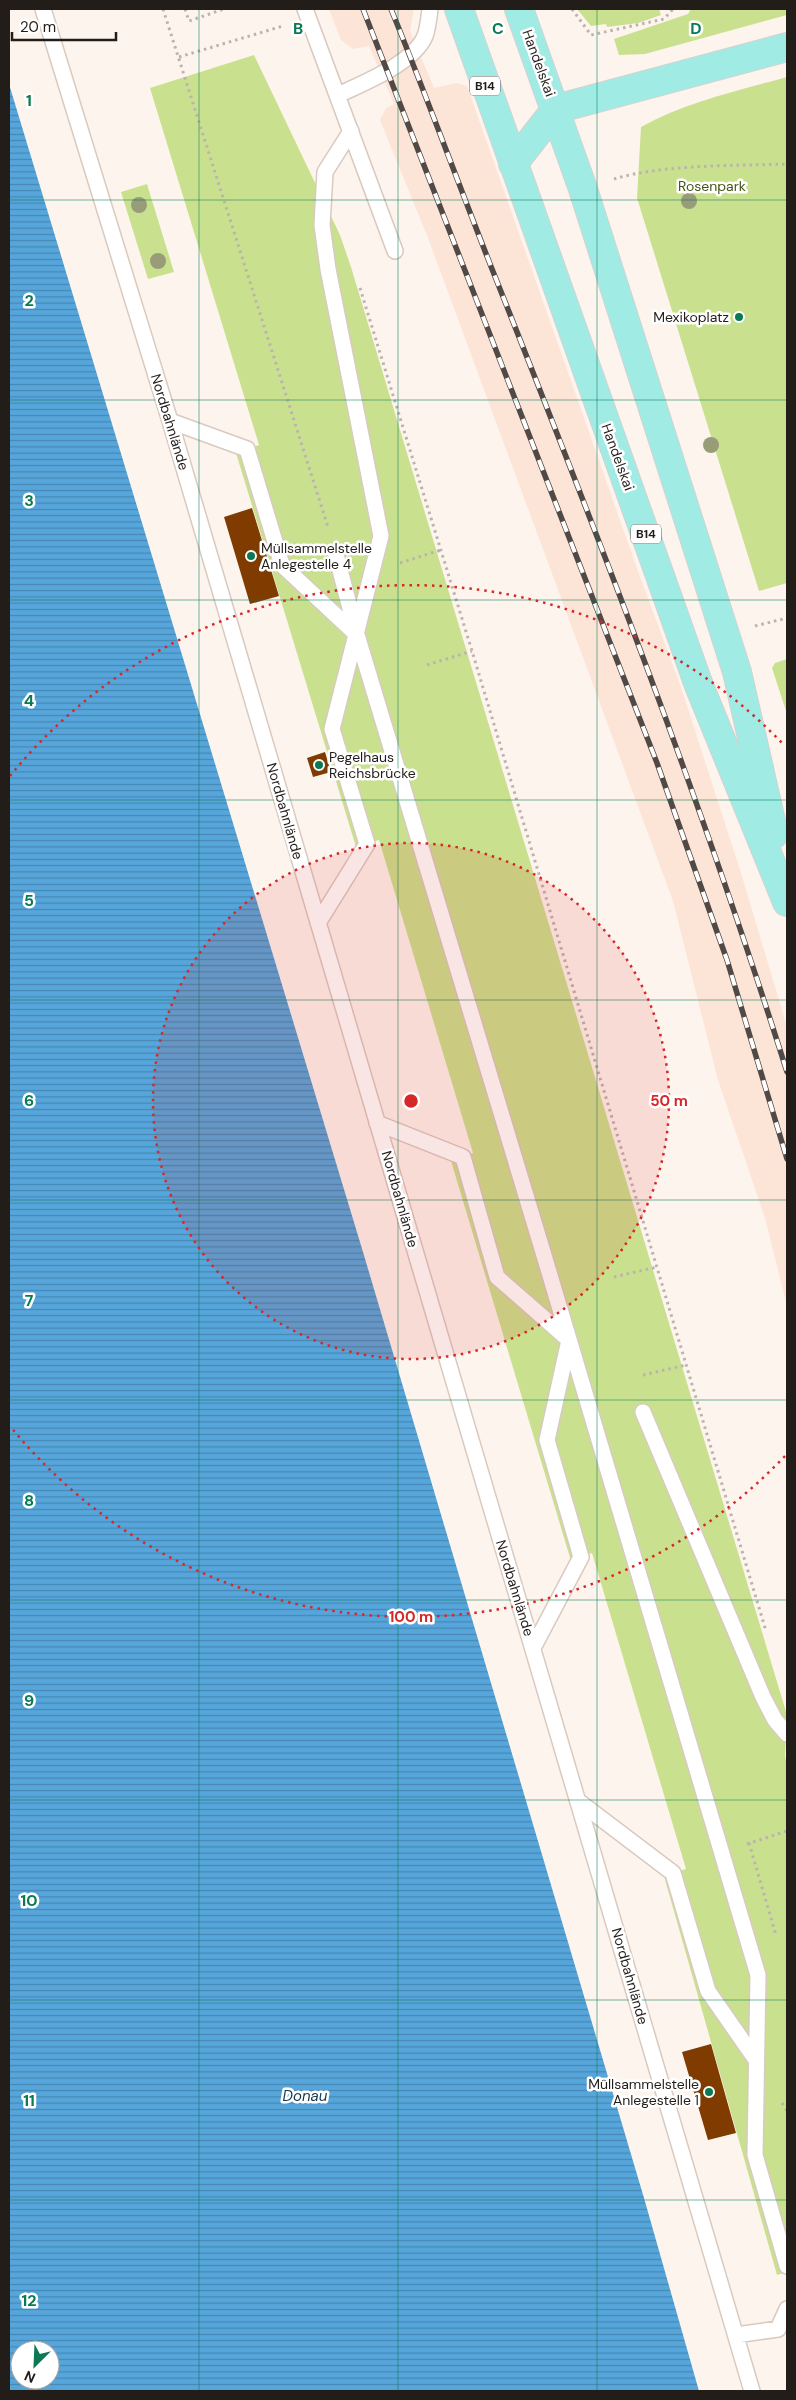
<svg xmlns="http://www.w3.org/2000/svg" width="796" height="2400" viewBox="0 0 796 2400" font-family="'DM Sans',sans-serif">
<style>
.built{fill:#fce4d6}
.green{fill:#c9e18e}
.water{fill:url(#water-rules);fill-rule:evenodd}
.building{fill:#7f3b00}
.lines{fill:none;stroke-linecap:round;stroke-linejoin:round}
.service-casing{stroke:#d9cac0;stroke-width:18}
.primary-casing{stroke:#d3d2d1;stroke-width:30}
.path{stroke:#bcb3ae;stroke-width:3;stroke-dasharray:2.5 4;stroke-linecap:butt}
.service{stroke:#fff;stroke-width:15}
.primary{stroke:#a0ece5;stroke-width:28}
.rail-casing{stroke:#504946;stroke-width:5.5}
.rail{stroke:#fff;stroke-width:4;stroke-dasharray:11;stroke-linecap:butt}
.tree{fill:#989c78}
.grid{fill:none;stroke:#0a7954;stroke-width:1;stroke-opacity:0.55}
.ring{fill:none;stroke:#d62828;stroke-width:2.5;stroke-dasharray:2.5 5}
.poi-dot{fill:#0a7954;stroke:#fff;stroke-width:2}
.labels{text-anchor:middle;dominant-baseline:central;stroke-width:5;stroke-linejoin:round;paint-order:stroke}
.shield{fill:#fff;stroke:#65615f;stroke-width:1}
.shield-label{font-size:12px;font-weight:bold;fill:#231d1a}
.street-label{font-size:14px;fill:#231d1a;stroke:#fff}
.park-label{font-size:14px;fill:#455418;stroke:#fff}
.poi-label{font-size:14px;fill:#231d1a;stroke:#fff;text-anchor:end}
.water-label{font-size:15px;font-style:italic;fill:#13364c;stroke:#fff}
.grid-label{font-size:16px;text-anchor:middle;font-weight:bold;fill:#0a7954;stroke:#fff;stroke-width:5;stroke-linejoin:round;paint-order:stroke}
.centre{fill:#d62828;stroke:#fff;stroke-width:2.5}
.ring-label{font-size:15px;text-anchor:middle;font-weight:bold;fill:#d62828;stroke:#fff;stroke-width:5;stroke-linejoin:round;paint-order:stroke}
</style>
<defs>
<pattern id="water-rules" width="6" height="5" patternUnits="userSpaceOnUse" patternTransform="scale(1.25)"><rect width="6" height="5" fill="#56a6dc"/><path d="M0 2.5h6" fill="none" stroke="#4787b2"/></pattern>
</defs>
<rect width="100%" height="100%" fill="#fef4ee"/>
<path class="built" d="M329,9H414L410,31L434,88L456,83L467,86L639,574L681,687L741,873L787,1027V1306L765,1218L718,1080L673,901L428,238L380,120L386,108L394,104L369,46L353,49L341,40Z"/>
<path class="green" d="M577,9H659L661,15L638,23L607,27L606,24L591,26Z
M691,9H787V15L645,54L619,55L614,39L688,14Z
M254,55L340,235L351,267L787,1715L785,1756L787,1765V2272L777,2275L664,1876L686,1869L592,1553L571,1561L451,1161L473,1153L379,840L356,847L236,453L259,445L150,88Z
M787,77V583L759,591L637,198L641,127C686,102 737,91 787,77Z
M147,184L174,272L148,279L121,192Z
M787,659V714L772,668L775,663Z"/>
<path class="water" d="M9,84L363,1252L644,2198L699,2391H9ZM20,2350H50V2380H20Z"/>
<path class="building" d="M252,508L279,596L250,604L224,517Z
M325,752L331,772L313,777L307,758Z
M711,2044L736,2133L708,2140L682,2052Z"/>
<g class="lines">
<g class="service-casing">
<path id="service" d="M43,9L170,421L752,2391
M305,9L395,251
M338,95C363,83 414,63 425,36C428,28 429,17 430,9
M170,421L247,449L282,565L357,635
M335,551L357,635L546,1262L758,1975L755,2155L787,2266
M318,923L367,844L332,729L381,536L328,269L322,225L325,172L351,131
M377,1123L463,1157L497,1277L569,1340L547,1440L581,1557L533,1648
M643,1412L763,1697L775,1720L787,1734
M578,1801L673,1873L708,1991L756,2060
M736,2335L778,2329L787,2309"/>
</g>
<g class="primary-casing">
<path id="primary" d="M459,9L698,683L787,902
M519,9L583,189L737,672L774,834
M513,164L556,109L787,47"/>
</g>
<path class="path" d="M163,9L328,527
M185,9L189,21L224,9
M572,9L591,35L664,19L673,9
M179,57L283,26
M614,179C664,164 734,166 787,164
M360,288L472,651L766,1631
M400,563L441,550
M755,626L787,618
M427,665L472,651
M614,1277L657,1267
M643,1375L686,1365
M749,1843L776,1935
M747,1844L787,1831
M782,2103L787,2111"/>
<use href="#service" class="service"/>
<use href="#primary" class="primary"/>
<g class="rail-casing">
<path id="rail" d="M363,9L657,763L727,960L787,1159
M391,9C427,97 459,186 494,274C599,538 702,802 787,1072"/>
</g>
<use href="#rail" class="rail"/>
</g>
<g class="tree">
<circle cx="689" cy="201" r="8"/>
<circle cx="139" cy="205" r="8"/>
<circle cx="158" cy="261" r="8"/>
<circle cx="711" cy="445" r="8"/>
</g>
<path class="grid" d="M199,9V2391M398,9V2391M597,9V2391M9,200H787M9,400H787M9,600H787M9,800H787M9,1000H787M9,1200H787M9,1400H787M9,1600H787M9,1800H787M9,2000H787M9,2200H787"/>
<circle cx="411" cy="1101" r="258" fill="#d62828" fill-opacity=".12"/>
<g class="ring">
<circle cx="411" cy="1101" r="258"/>
<path d="M785 1456A516 516 0 0 1 10 1426M10 776A516 516 0 0 1 785 746"/>
</g>
<g class="poi-dot">
<circle cx="739" cy="317" r="5"/>
<circle cx="251" cy="556" r="5"/>
<circle cx="319" cy="765" r="5"/>
<circle cx="709" cy="2092" r="5"/>
</g>
<g class="labels">
<g class="shield">
<rect x="470" y="76.5" width="30" height="19" rx="4"/>
<rect x="631" y="524.5" width="30" height="19" rx="4"/>
</g>
<g class="shield-label">
<text x="485" y="86">B14</text>
<text x="646" y="534">B14</text>
</g>
<g class="street-label">
<text transform="translate(539 63) rotate(70)">Handelskai</text>
<text transform="translate(170 422) rotate(73)">Nordbahnlände</text>
<text transform="translate(618 457) rotate(70)">Handelskai</text>
<text transform="translate(285 811) rotate(74)">Nordbahnlände</text>
<text transform="translate(400 1199) rotate(74)">Nordbahnlände</text>
<text transform="translate(515 1588) rotate(73)">Nordbahnlände</text>
<text transform="translate(630 1976) rotate(74)">Nordbahnlände</text>
</g>
<g class="park-label">
<text x="712" y="186">Rosenpark</text>
</g>
<g class="poi-label">
<text x="729" y="317">Mexikoplatz</text>
<text x="261" y="548" text-anchor="start">Müllsammelstelle<tspan x="261" dy="16">Anlegestelle 4</tspan></text>
<text x="329" y="757" text-anchor="start">Pegelhaus<tspan x="329" dy="16">Reichsbrücke</tspan></text>
<text x="699" y="2084">Müllsammelstelle<tspan x="699" dy="16">Anlegestelle 1</tspan></text>
</g>
<g class="water-label">
<text x="305" y="2096">Donau</text>
</g>
</g>
<g class="grid-label">
<text x="298" y="34">B</text>
<text x="498" y="34">C</text>
<text x="696" y="34">D</text>
<text x="29" y="106">1</text>
<text x="29" y="306">2</text>
<text x="29" y="506">3</text>
<text x="29" y="706">4</text>
<text x="29" y="906">5</text>
<text x="29" y="1106">6</text>
<text x="29" y="1306">7</text>
<text x="29" y="1506">8</text>
<text x="29" y="1706">9</text>
<text x="29" y="1906">10</text>
<text x="29" y="2106">11</text>
<text x="29" y="2306">12</text>
</g>
<circle cx="411" cy="1101" r="8" class="centre"/>
<g class="ring-label">
<text x="669" y="1106">50 m</text>
<text x="411" y="1622">100 m</text>
</g>
<rect width="796" height="2400" fill="none" stroke="#231d1a" stroke-width="20"/>
<g transform="translate(35 2365) rotate(204)"><circle r="24" fill="#ffffff" stroke="#a7a5a3"/>
<path d="M0-4L9 19L0 12L-9 19Z" fill="#0a7954"/>
<text y="-8" font-size="14" font-weight="bold" text-anchor="middle" fill="#231d1a">N</text>
</g>
<path d="M12 32v8h104v-8" fill="none" stroke="#231d1a" stroke-width="2.5"/>
<text x="20" y="32" font-size="15" fill="#231d1a" stroke="#ffffff" stroke-width="4" paint-order="stroke">20 m</text>
</svg>
